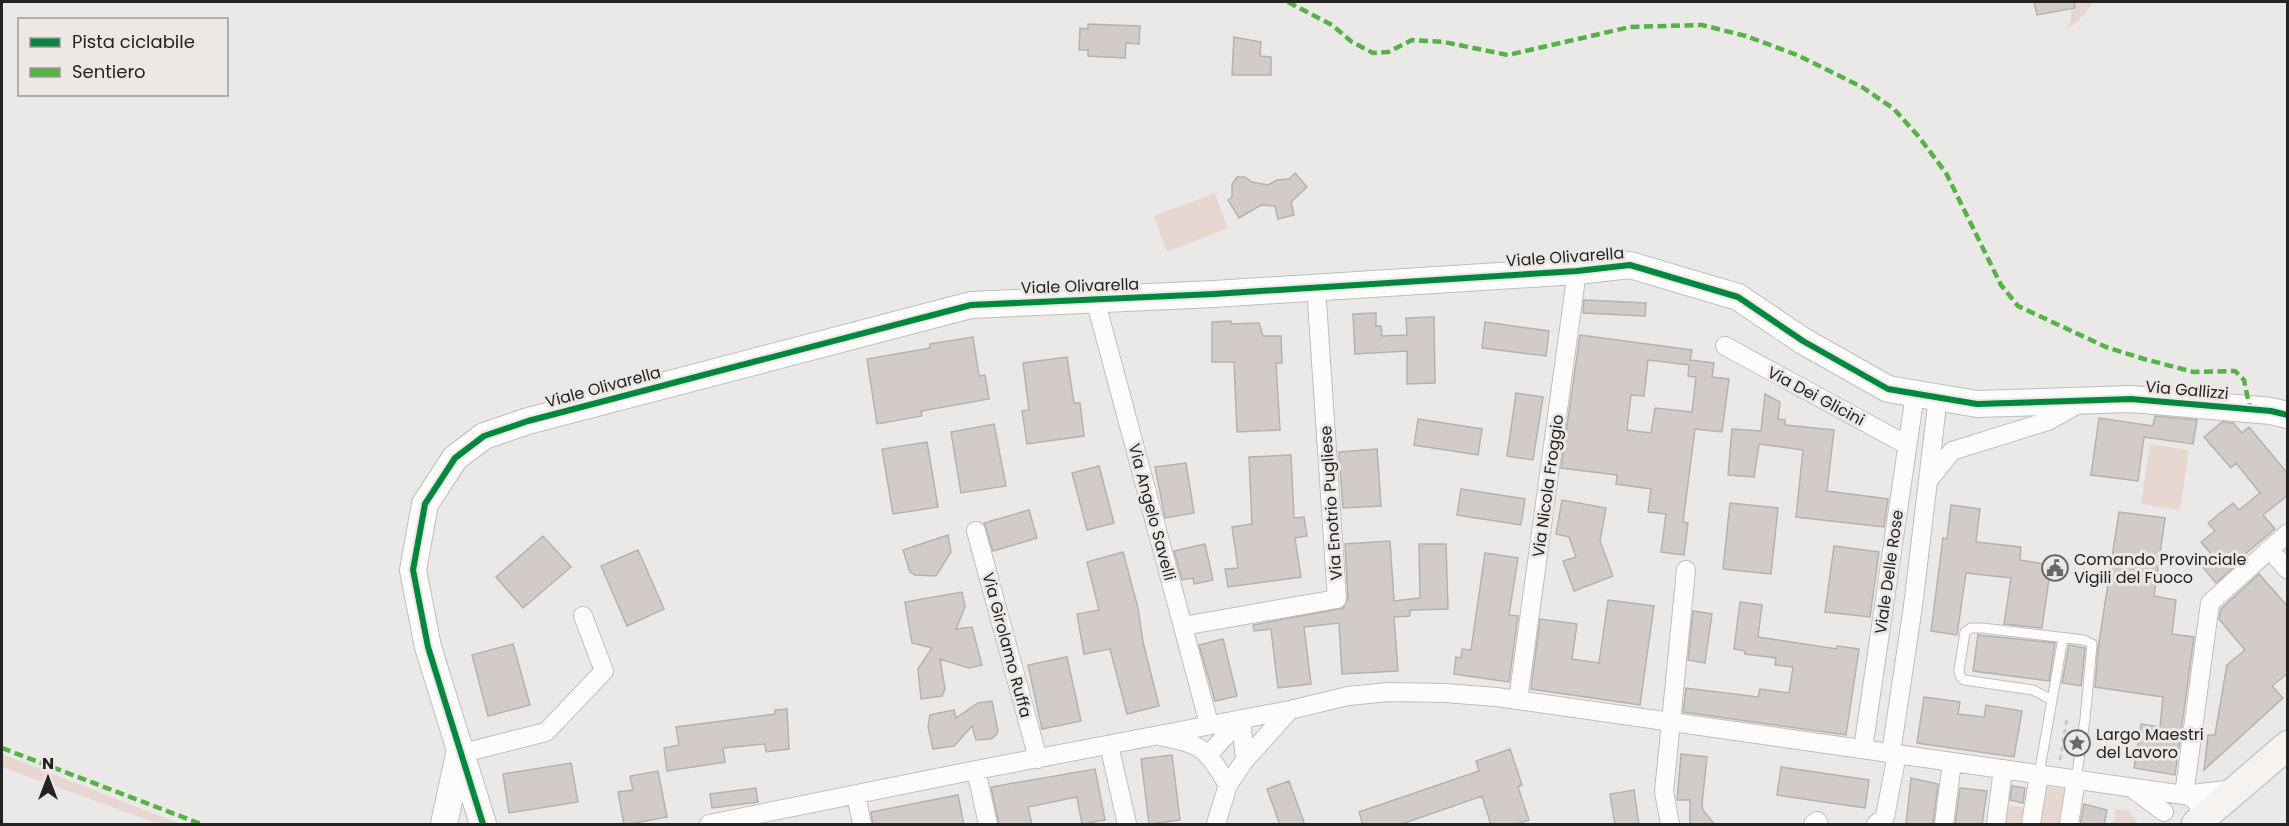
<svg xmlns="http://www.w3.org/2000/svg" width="2289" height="826" viewBox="0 0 2289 826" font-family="Poppins,sans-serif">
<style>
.green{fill:#e7d7d0}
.building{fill:#d3cbc7;stroke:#b3b2b1;stroke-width:1.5;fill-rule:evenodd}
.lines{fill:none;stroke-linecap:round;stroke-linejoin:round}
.lane-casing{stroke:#bfbebd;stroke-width:11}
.street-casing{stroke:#bfbebd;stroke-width:20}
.secondary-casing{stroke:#bfbebd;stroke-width:28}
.primary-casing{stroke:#c8c7c6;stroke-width:31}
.path{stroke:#c9c9c8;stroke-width:3;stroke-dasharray:4.5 4.5;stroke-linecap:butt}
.lane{stroke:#fcfcfb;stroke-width:9}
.street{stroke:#fcfcfb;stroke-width:18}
.secondary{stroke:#fcfcfb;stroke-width:26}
.primary{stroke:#f6f2f0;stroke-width:28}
.quiet{stroke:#55b245;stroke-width:4.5;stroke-dasharray:9 4.5;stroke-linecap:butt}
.cycleway-casing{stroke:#ece8e6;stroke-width:10}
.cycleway{stroke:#00873e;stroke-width:6}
.labels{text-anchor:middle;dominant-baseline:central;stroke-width:6;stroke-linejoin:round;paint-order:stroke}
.street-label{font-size:16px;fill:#242322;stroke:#ece8e6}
.poi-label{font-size:16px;fill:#242322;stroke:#ece8e6;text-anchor:start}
</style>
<rect width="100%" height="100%" fill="#ebe9e7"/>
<path class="green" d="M2071,2H2094L2077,22L2066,31L2071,21Z
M1215,193L1228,228L1167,252L1154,216Z
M2150,444L2189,450L2180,510L2141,504Z
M2,754L180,824H159L2,767Z
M2037,785L2074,791L2069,824H1996L1999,804L2033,809Z
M2116,809L2129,811L2138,824H2113Z"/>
<path class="building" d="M2034,2H2074L2075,8L2037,15Z
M1088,24L1140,26L1139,44L1126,43L1125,58L1088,56V50H1079L1080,28L1088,29Z
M1234,37L1261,42L1260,56L1271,57V75H1232Z
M1295,173L1307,187L1291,202L1294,215L1278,219L1275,206L1261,205L1239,218L1228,200L1232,197V184L1237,177H1245L1252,182L1268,185L1277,180L1289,179Z
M1584,300L1646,303L1645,316L1583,313Z
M1376,313V326H1381L1382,336L1407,335L1406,318L1434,317L1435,383L1407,384V351L1355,354L1353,314Z
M1231,321V324L1259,323L1263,336H1281L1282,363H1276L1280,430L1237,432L1234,362H1212V322Z
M1485,322L1549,331L1546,356L1482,348Z
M1580,335L1692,350L1690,360L1714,363L1712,377L1729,379L1722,432L1695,429L1683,522L1688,523L1684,555L1661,552L1666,514L1648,512L1651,489L1616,484L1617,475L1561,468ZM1648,360L1689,365L1688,376L1696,377L1692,412L1655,408L1651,433L1627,430L1631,395L1644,396Z
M973,337L979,376L985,375L989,399L921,411L922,416L877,424L867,359L930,348V344Z
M1067,357L1074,403H1080L1084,436L1027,444L1022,411L1029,410L1023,363Z
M1516,393L1543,397L1533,460L1507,456Z
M1765,394L1780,402L1778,419L1785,420V425L1834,430L1827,491L1888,499L1884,527L1796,517L1803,450L1759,444L1754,477L1728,475L1732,429L1761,431Z
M2155,416L2197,420L2193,444L2144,437L2138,481L2091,475L2099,418L2153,426Z
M1418,419L1482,429L1478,455L1414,445Z
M2222,422L2233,423L2242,433L2249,427L2288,474V495L2263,515L2275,529L2244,555L2245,557L2216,583L2201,565L2213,556L2201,542L2215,531L2208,523L2233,503L2239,510L2260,493L2236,463L2231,468L2204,437Z
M994,424L1006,486L961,493L951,432Z
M927,442L938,507L893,514L882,449Z
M1377,449L1381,506L1343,508L1339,452Z
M1291,455L1294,518L1304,517L1307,536L1295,538L1301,577L1228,587L1225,569L1238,568L1232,527L1252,524L1249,457Z
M1186,463L1194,513L1165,518L1155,467Z
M1099,466L1114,523L1087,530L1072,473Z
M1461,489L1525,499L1521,525L1457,515Z
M1562,500L1606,508L1600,541L1613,576L1574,591L1563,561L1576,557L1569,537L1556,534Z
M1730,503L1778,508L1771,574L1723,569Z
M1951,505L1980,509L1976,542L2021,547L2020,560L2051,565L2042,628L2004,624L2011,578L1966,573L1957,635L1931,631L1943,538L1947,539Z
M1029,510L1037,538L993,551L984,523Z
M2119,512L2165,518L2154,596L2176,600L2172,634L2194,637L2175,775L2134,768L2141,724L2160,727L2163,697L2095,687L2098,649Z
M948,535L951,552L936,576L915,575L910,572L903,550Z
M543,536L571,567L523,608L496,577Z
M1390,541L1394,601L1420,598L1419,544H1446L1448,609L1410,610V616L1394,617L1398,671L1342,674L1339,623L1304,627L1311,684L1278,688L1271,629L1254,631L1253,625L1343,608L1348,598L1345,544Z
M1205,544L1213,580L1194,584L1193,578L1182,580L1174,551Z
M1834,546L1879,552L1870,617L1825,612Z
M638,550L664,609L627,626L601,566Z
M1123,552L1138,608L1143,642L1159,706L1127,714L1110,649L1084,654L1077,614L1099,610L1087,562Z
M1485,553L1518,558L1509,615L1518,616L1509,682L1454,674L1456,657L1461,658L1462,649L1471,650Z
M2259,574L2288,607V673L2272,686L2283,698L2204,770L2208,735H2215L2227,665L2245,650L2219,619L2221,609Z
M962,592L965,607L956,629L972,627L982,665L969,668L940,659L945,689L942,696L921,699L918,669L932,648L912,643L905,602Z
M1608,600L1654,606L1640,705L1531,689L1540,619L1577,624L1572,659L1599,663Z
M1740,602L1762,605L1758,637L1837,649V646L1859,649L1846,735L1683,712L1686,688L1758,697L1760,689L1789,693L1793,667L1775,665L1776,658L1745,654V651L1734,649Z
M1693,611L1712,614L1705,663L1688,660Z
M1978,635L2055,643L2049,681L1973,671Z
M1223,639L1237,696L1215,701L1199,645Z
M513,644L530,705L488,716L472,655Z
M2069,645L2085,648L2081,686L2062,683Z
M1067,657L1081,721L1042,729L1028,665Z
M1924,697L1960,702L1958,714L1984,717L1986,705L2022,711L2014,757L1917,743Z
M992,701L998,731L996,735L991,739L976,740L972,726L954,746L933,749L928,727L930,715L954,710L956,718L978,703Z
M787,709L789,749L766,752L765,744L723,748L725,762L667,771L664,748L679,745L676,727L775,714V710Z
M1510,749L1522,785L1518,787L1529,820L1515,825H1491L1482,796L1399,825H1363L1359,812L1479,771L1476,761Z
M1681,754L1707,757L1702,804L1703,810L1715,825H1690V800H1677Z
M1172,755L1180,820L1149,824L1141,759Z
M571,763L578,802L509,813L503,774Z
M1781,767L1869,780L1865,808L1777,795Z
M1095,769L1105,820L1082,824L1077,797L1028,807L1032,825H999L991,787Z
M658,771L667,817L624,825L618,792L633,790L630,776Z
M1911,778L1938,784L1933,825H1906Z
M1289,781L1305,825H1280L1267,789Z
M2012,786L2025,788L2023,803L2010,800Z
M756,788L758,802L712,808L710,794Z
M1960,788L1987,791L1982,825H1955Z
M1634,790L1639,825H1615L1610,794Z
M958,795L964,825H873L871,812Z
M2084,804L2107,810L2104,825H2080Z"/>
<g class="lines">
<g class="lane-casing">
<path id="lane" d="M2052,700L2033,690L1964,680L1960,676L1959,670L1965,632L1971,628H1982L2084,640L2092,644L2085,719L2076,780
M2039,774L2063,638"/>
</g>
<g class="street-casing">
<path id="street" d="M1095,299L1209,724
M1725,346L1907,445
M1928,481L1952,451L2048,421L2082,402
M976,531L1038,759
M2269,549L2288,570
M1183,626L1337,599L1316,287
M1518,700L1577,271
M1163,737C1204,744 1207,751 1228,785
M1109,745L1127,824
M1863,749L1915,394
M1891,753L1913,606L1938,397
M459,754L546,732L604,671L583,616
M1208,755L1241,719L1245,760
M976,770L988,824
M2133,789L2164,812
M2234,789L2184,795L2210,603L2288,533
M856,795L862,824
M709,824L976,770L1290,710L1348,696L1389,692L1445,693L1496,697L2184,795C2199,798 2203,811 2196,824
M1216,824L1228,785L1245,760L1290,710
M1670,824L1664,792L1686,570
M1813,824L1817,821L1819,824
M1876,824L1885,817L1897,754
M1944,824L1952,762
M1996,824L2003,769
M2031,824L2039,774
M2069,824L2076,780"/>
</g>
<g class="secondary-casing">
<path id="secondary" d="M444,824L459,754
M483,824L428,647L413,570L425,504L455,458L484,436L528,421L971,305L1214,294L1577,271L1630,265L1738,297L1803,341L1888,389L1977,404L2131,399L2271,411L2288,415"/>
</g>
<g class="primary-casing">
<path id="primary" d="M2196,824L2288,745"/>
</g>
<path class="path" d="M2060,760L2067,717"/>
<use href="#lane" class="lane"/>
<use href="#street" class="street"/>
<use href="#secondary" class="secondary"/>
<use href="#primary" class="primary"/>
<path class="quiet" d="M1288,2L1332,25L1352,42L1373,53L1388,52L1412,40L1444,42L1508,55L1630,27L1702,25L1746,36L1797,55L1862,87L1894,109L1919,137L1946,173L2001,285L2018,306L2106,347L2144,359L2194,372L2235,371L2244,380L2250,409
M2,748L201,824"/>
<g class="cycleway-casing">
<path id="cycleway" d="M483,824L428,647L413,570L425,504L455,458L484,436L528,421L971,305L1214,294L1577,271L1630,265L1738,297L1803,341L1888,389L1977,404L2131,399L2271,411L2288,415"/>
</g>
<use href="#cycleway" class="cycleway"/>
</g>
<defs>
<g id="civic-ring" transform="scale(1.35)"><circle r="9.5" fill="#ece8e6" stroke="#6a6867" stroke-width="1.5"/><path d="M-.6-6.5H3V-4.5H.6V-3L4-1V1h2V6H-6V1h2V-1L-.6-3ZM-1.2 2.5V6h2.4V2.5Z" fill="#6a6867"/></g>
<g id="sight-ring" transform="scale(1.35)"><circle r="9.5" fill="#ece8e6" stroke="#6a6867" stroke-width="1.5"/><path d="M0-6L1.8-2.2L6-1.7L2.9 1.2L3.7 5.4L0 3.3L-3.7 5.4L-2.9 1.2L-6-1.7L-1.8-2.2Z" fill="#6a6867"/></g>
</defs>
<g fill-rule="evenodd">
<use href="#civic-ring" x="2055" y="568"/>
<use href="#sight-ring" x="2077" y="743"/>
</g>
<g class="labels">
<g class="street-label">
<text transform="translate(1565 257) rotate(-4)">Viale Olivarella</text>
<text transform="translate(1080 286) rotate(-2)">Viale Olivarella</text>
<text transform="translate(603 387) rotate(-15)">Viale Olivarella</text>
<text transform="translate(2187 390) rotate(5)">Via Gallizzi</text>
<text transform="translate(1816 396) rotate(28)">Via Dei Glicini</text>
<text transform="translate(1548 486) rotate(-82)">Via Nicola Froggio</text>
<text transform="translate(1331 503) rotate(-94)">Via Enotrio Pugliese</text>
<text transform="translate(1152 512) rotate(75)">Via Angelo Savelli</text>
<text transform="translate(1889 572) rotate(-82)">Viale Delle Rose</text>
<text transform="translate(1007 645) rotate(75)">Via Girolamo Ruffa</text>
</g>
<g class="poi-label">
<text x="2074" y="559">Comando Provinciale<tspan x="2074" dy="18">Vigili del Fuoco</tspan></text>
<text x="2096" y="734">Largo Maestri<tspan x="2096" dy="18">del Lavoro</tspan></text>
</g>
</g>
<rect width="2289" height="826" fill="none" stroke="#242322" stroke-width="6"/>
<rect x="18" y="18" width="210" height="78" fill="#ece8e6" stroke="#9c9998" stroke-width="1.5"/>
<rect x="30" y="38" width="30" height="9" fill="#00873e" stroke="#9c9998" stroke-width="1.5"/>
<text x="72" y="48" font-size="18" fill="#242322">Pista ciclabile</text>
<rect x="30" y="68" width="30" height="9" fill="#55b245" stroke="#9c9998" stroke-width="1.5"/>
<text x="72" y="78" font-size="18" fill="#242322">Sentiero</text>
<g transform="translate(48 778)" stroke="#ece8e6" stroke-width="4.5" paint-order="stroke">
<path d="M0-4.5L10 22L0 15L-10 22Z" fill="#242322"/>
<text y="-9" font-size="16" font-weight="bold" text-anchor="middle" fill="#242322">N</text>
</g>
</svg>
